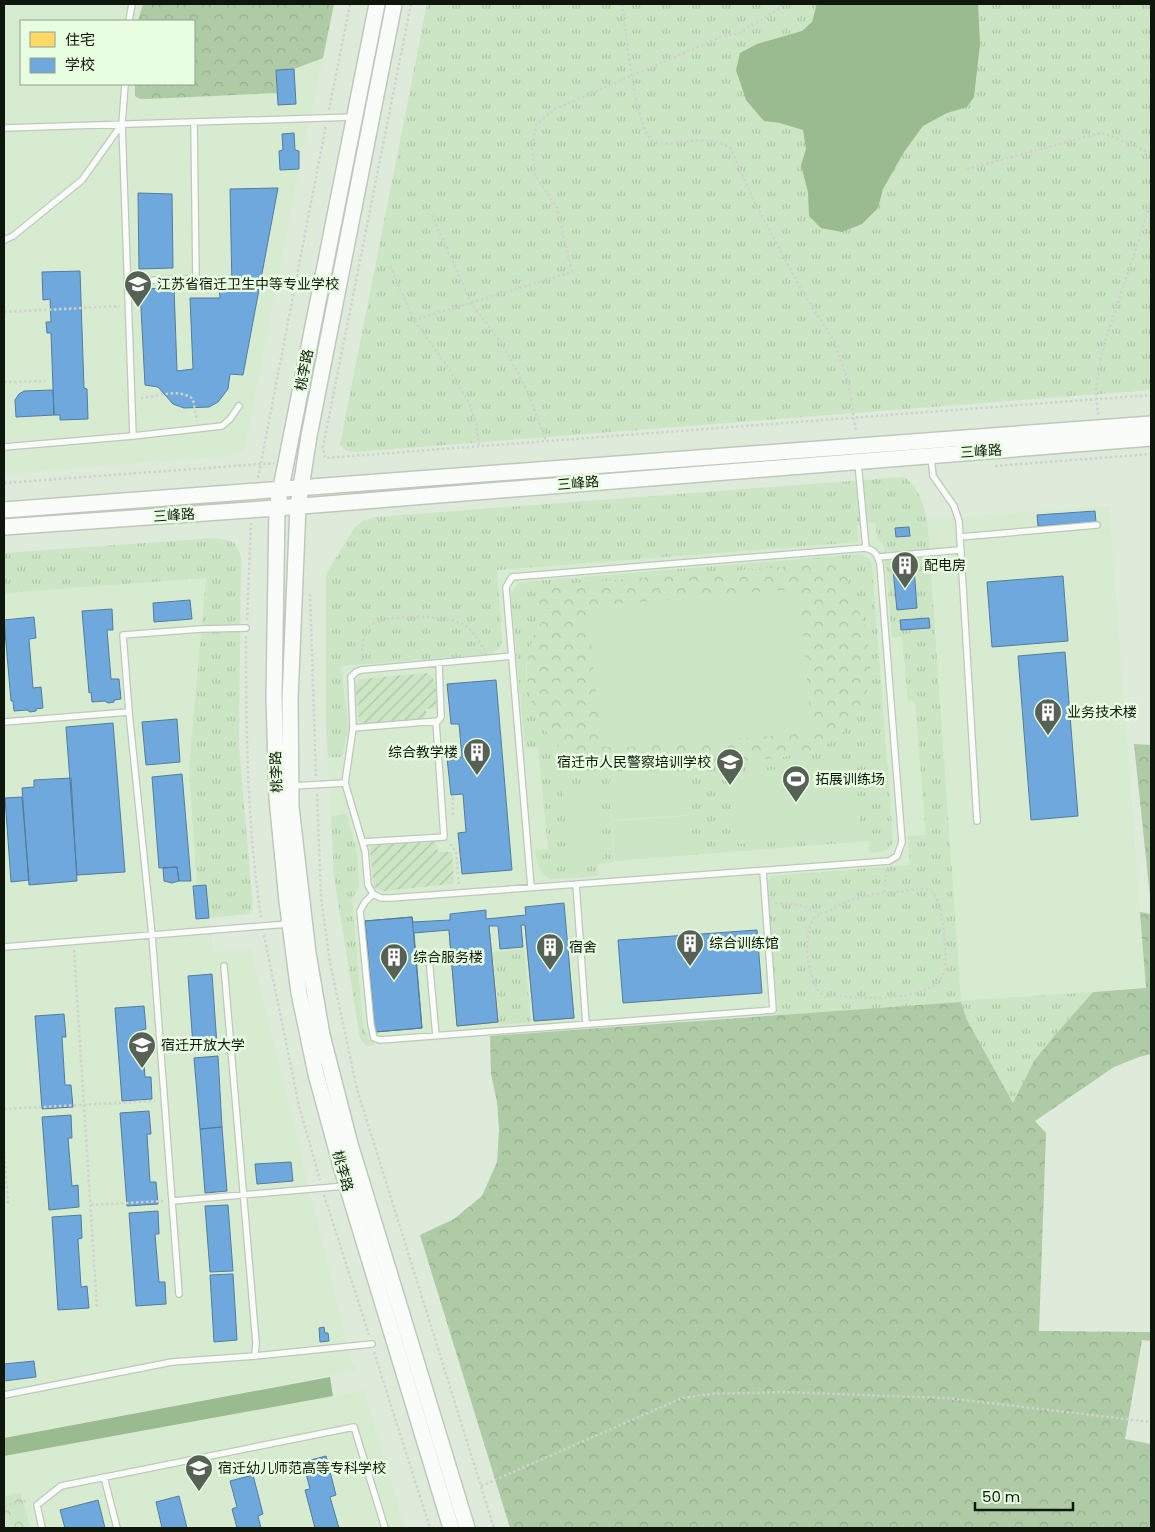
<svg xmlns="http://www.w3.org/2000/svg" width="1155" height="1532" viewBox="0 0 1155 1532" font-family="Poppins,'Noto Sans SC',sans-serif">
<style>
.built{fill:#d6ebd0;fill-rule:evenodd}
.grass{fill:url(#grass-tufts);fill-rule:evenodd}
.forest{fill:url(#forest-crowns)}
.park{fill:url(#park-crowns)}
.garden{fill:url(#garden-furrows)}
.pitch{fill:#cce5c5}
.water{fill:#9aba90}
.homes{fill:#ffd966;stroke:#b79f4b}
.schools{fill:#6fa8dc;stroke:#527c9e}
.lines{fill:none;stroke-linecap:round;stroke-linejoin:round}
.service-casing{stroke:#bec8bb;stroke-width:8}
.secondary-casing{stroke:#bec8bb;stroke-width:18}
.path{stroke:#cfd2ce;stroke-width:2.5;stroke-dasharray:2.5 2.5;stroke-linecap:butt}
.service{stroke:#fafcf9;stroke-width:5.5}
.secondary{stroke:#fafcf9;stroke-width:15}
.labels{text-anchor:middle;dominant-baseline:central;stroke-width:5;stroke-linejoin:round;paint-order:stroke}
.poi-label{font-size:14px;fill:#0f170d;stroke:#e8fee1;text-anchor:start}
.street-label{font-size:14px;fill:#0f170d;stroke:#e8fee1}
</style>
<defs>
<pattern id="grass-tufts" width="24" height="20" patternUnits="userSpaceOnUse" patternTransform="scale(1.25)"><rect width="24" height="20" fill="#cce5c5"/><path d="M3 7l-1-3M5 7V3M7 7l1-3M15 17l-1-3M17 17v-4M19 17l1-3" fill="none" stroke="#aec4a8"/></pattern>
<pattern id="forest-crowns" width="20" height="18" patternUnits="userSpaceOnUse" patternTransform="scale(1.25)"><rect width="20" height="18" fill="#afcba6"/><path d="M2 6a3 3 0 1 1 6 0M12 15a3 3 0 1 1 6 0" fill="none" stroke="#95ae8e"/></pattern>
<pattern id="park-crowns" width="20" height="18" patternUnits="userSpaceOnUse" patternTransform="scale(1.25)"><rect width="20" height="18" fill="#cce5c5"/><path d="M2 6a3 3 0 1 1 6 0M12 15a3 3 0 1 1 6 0" fill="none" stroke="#aec4a8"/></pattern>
<pattern id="garden-furrows" width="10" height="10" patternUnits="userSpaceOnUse" patternTransform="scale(1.25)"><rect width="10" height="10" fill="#cce5c5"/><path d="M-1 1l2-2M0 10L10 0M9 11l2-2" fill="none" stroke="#aec4a8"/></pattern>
</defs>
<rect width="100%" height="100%" fill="#deebda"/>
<path class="built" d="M4,4H335L299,169L245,447L240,453L230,456L4,474ZM21,21H194V84H21Z
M1109,506L1146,988L366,1046L360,1038L334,877L326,725V574L857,525Z
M206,578L197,885H206L213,952L251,950L351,1360L358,1370L4,1438V593Z
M364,1390L405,1528H4V1456Z"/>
<path class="grass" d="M427,4H1151V390L355,452L345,450L340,445L342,434Z
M904,477C918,486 923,504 927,519L961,1001L1093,992L1055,1035L1034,1061L1013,1103L967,1020L961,1002L777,1015L767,883L771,876L910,865L908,836L926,835L915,701L908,702L902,637H892L884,547L882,542L878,540L875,523L857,525L858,542L497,570L502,641L500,647L490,655L341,666L348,728L342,757H328L326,725V574L354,528L363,521L376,517Z
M215,538L234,542L241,556L239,747L253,909L248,914L209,918L206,885L197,886L189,769L206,578L4,593V553Z
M860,554L869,558L872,566L893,841C889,852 881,852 870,853L869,841L690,855L684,775L609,781L614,862L597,864L598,876L556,879C540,878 537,864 535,850L548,849L538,747L525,748L511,595L516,585L523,582ZM832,585L846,598L811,750L797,754L769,759L610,769L599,767L544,730L536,715L526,677V665L539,628L552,608Z
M346,814L357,852L359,886L352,899L363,1025L367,1037L375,1045L366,1046L360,1038L334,877L331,816Z
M524,949L531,1022L499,1025L493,952Z"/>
<path class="forest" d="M143,4H334L323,58L294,69L276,70L277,93L147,99H140L135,96V84H194V21H138Z
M1134,744L1151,745V906Z
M1140,912L1151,914V1054L1139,1057L1114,1067L1035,1121L1046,1133L1039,1331L1151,1332V1341L1142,1340L1125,1439L1151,1444V1528H510L420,1235L454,1219L482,1196L497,1162L499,1129L497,1102L491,1074L490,1036L961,1002L967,1020L1013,1103L1034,1061L1055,1035L1093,992L1146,988Z"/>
<path class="park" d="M845,562L848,583L832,585C841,594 851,602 859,612C864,619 866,629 867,637C876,676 867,717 832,741C804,760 751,760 718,762C692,764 667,766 642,767C631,768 619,771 608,769C549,760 515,700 531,644C534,632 544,619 551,608L538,609L537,586Z
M20,1493L31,1528H4V1496Z"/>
<path class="garden" d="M427,673C438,680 436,692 437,704L433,708L426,709V716L423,719L365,724L359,721L355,685L360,679Z
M433,840L436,843L438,852H452L454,881L452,884L382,891L374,887L370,850L372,845Z"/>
<path class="pitch" d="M783,590L800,594L811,727L796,734L615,748L601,746L588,611L603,605Z
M855,763L861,834L738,844L732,773Z
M684,775L687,815L612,820L609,781Z
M599,786L604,857L569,860L563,789Z
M688,816L690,855L615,861L612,821Z"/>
<path class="water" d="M817,4H978L980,44L974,97L967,107L947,113L923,126L904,152L883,189L878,208L862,224L842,232L821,228L809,216L808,192L801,165L806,149L803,130L780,123L764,121L746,100L736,70L740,53L757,44L802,31L812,22Z
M330,1377L333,1396L4,1456V1438Z"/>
<path class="homes" d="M565,921L574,1018L534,1021L525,925Z
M489,926L498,1022L457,1026L449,930Z"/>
<path class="schools" d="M294,69L296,104L278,105L276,70Z
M294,133L295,150L299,151V169L280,170L279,151L283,150L282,134Z
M278,188L243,375L230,374L228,389L218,402L209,407L184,408L173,404L158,387L145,385L140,289L174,288L177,371L193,369L190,298H220L219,289L232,288L230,189Z
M138,193L172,194L173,268L139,269Z
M80,271L84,388L87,389L88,419L60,420V415H54L51,333H47L46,322H51L50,299L43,300L42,272Z
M53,390L54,415L16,417L15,400L19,394L24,391Z
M1095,511L1096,522L1038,526L1037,515Z
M909,527L910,536L896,537L895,528Z
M914,568L917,608L897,610L893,570Z
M1063,576L1068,641L992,647L987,582Z
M190,600L192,619L154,622L153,603Z
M112,609L113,630H107L111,679H119L121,699L114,700V702L108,703L105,701L92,702L91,692L89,693L82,611Z
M34,617L36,638L29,639L33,688L41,687L43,708L36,709V711L30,712L27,710L14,711L13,701H11L4,620Z
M929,618L930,628L901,630L900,620Z
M1065,652L1078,816L1031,820L1018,656Z
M496,680L512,870L462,874L458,833L466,832L463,794L451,795L447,758L462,757L459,724H451L447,684Z
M177,719L180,762L146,765L142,722Z
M113,723L125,872L77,875L66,727Z
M182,774L191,881H179L177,867L159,868L152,777Z
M71,778L77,881L29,885L22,788L34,787V780Z
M22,797L29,880L11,882L5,798Z
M177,867L179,881L172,883L164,881L163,868Z
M206,885L209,918L196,919L193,886Z
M564,903L574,1018L534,1021L525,925H521L523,947L500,949L498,926H489L498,1022L457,1026L449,930L414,933L422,1028L375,1032L365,921L412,917L413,922L450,920V914L486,910V919L526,915L525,907Z
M412,917L422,1028L375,1032L365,921Z
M757,930L762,993L623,1003L618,940Z
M212,974L217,1045L193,1046L188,976Z
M144,1006L146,1029L141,1030L145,1077H151L152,1099L122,1101L115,1008Z
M64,1014L66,1037H62L65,1085H71L73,1107L42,1109L35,1016Z
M218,1056L222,1127L200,1129L194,1058Z
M149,1111L151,1134H147L150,1182H156L158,1204L127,1206L120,1113Z
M71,1115L72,1138H68L72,1186L78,1185L79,1207L49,1210L42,1117Z
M222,1127L227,1191L205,1193L200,1129Z
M291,1162L293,1181L257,1184L255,1164Z
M228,1205L233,1271L210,1272L205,1206Z
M158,1211L159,1234H155L159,1282H165L166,1304L136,1306L129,1213Z
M81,1215L82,1238L78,1239L81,1287L87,1286L89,1308L58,1310L52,1217Z
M233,1274L237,1340L214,1342L210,1275Z
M324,1327L325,1333H328L329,1341L320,1342L319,1328Z
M34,1361L36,1377L4,1381V1364Z
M326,1456L336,1495L330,1497L339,1528H315L305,1490L310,1489L303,1462Z
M253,1475L263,1514L258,1516L261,1528H237L232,1509L237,1507L230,1481Z
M179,1496L187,1528H162L156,1502Z
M98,1500L105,1528H65L60,1510Z"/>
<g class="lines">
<g class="service-casing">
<path id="service" d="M129,21L132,4
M4,128L354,117
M4,240L13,236L82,180L122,124
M128,281L196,279L194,122
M133,436L222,426L230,419L239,406
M4,447L133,436L122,124L125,84
M931,455L933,476L954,506L959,521L977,821
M858,463L866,548
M960,537L1097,525
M878,557L960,550
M512,656L361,670L356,672L351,677L353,728L345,783L365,851L368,885L373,894L381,898H391L889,861L897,856L902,842L880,564C877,554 875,550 865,548L512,577L506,587L531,887
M129,712L123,635L201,629L246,628
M4,722L129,712L152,935L179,1294
M353,728L438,721L441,717L439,664
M293,786L345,783
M363,842L444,837L436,722
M576,884L586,1024
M373,894L365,902L360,911L371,1025L374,1038L380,1040L773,1010L763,871
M4,947L288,924
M429,958L436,1036
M172,1201L345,1186
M255,1356L372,1344
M4,1395L172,1362L255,1356L256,1343L224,966
M104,1477L117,1528
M42,1528L37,1505L61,1486L354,1427L385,1528"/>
</g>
<g class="secondary-casing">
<path id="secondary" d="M377,4L277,508L274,698L277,798L287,901L299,993L316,1074L341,1166L451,1528
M394,4L309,436L298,506L290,699L291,807L308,953L322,1035L350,1144L467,1528
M4,510C386,480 769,454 1151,424
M4,527L277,508L1151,438"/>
</g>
<path class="path" d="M411,4L323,447L325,458L1151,395
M622,4C626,32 634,120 650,138C655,144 665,144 672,143C690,141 716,136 731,149L752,197L802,291L834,341L848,381L856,432
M329,110L350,4
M967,169L1100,133L1111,136L1151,153
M432,215L471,303L500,341L517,371L528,393L546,441
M390,266L414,320L449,369L469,403L476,424L479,446
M4,312L120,306
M414,320L572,272L557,208L535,175L532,149L536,125L555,109L721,37L740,33L780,8L782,4
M4,382L45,381
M141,398C158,396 179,388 193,399L197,421
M1098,415L1096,389L1103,348L1151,203
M995,466L1151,454
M258,478L326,125
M4,483L274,463
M310,594L316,776
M247,620L251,523
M246,636C246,731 247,823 261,917
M362,661C362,651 362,636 369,627C380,613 447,615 463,624C473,629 478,641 485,650
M448,749L450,757
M317,794L321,897L330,963L357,1089L494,1528
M453,815V795
M450,844L456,852L459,884
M916,889C920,889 927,888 931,891C938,897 941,911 942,919C944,933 949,964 942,976C927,1002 866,999 841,996C836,995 830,997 825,996C819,994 816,986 814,981C806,960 803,939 814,918L818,916L819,913C830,914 839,903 850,900C872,893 894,893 916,889Z
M884,892L887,869
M775,903L800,905L819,913
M264,935L299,1106L320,1180
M74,950L97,1308
M4,1109L155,1101
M4,1151L8,1204
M324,1195L369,1335
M91,1205L163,1201
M374,1352L430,1528
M481,1486L682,1398L710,1394L783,1392L947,1398L1151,1422
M4,1506L29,1500"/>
<use href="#service" class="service"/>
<use href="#secondary" class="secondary"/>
</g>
<defs>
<g id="school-pin" transform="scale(1.4375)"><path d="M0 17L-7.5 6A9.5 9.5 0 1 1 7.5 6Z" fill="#576155" stroke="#e8fee1"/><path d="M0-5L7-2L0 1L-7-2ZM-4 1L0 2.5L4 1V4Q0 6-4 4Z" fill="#fff"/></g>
<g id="building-pin" transform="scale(1.4375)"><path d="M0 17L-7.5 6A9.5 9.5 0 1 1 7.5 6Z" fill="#576155" stroke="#e8fee1"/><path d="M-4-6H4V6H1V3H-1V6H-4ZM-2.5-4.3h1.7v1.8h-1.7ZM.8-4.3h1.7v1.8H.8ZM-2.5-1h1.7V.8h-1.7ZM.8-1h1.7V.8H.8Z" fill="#fff"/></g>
<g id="stadium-pin" transform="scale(1.4375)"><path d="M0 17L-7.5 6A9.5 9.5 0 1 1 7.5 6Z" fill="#576155" stroke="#e8fee1"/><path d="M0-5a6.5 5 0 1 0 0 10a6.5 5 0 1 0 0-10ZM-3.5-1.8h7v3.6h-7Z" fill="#fff"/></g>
<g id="university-pin" transform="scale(1.4375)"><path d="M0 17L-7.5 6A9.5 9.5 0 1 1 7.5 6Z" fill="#576155" stroke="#e8fee1"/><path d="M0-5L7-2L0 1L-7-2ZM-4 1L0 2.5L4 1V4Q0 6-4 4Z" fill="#fff"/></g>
</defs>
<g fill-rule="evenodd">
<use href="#school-pin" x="138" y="284"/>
<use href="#building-pin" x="905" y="565"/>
<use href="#building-pin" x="1048" y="712"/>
<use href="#building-pin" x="477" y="752"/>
<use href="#school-pin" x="730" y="762"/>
<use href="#stadium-pin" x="796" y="779"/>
<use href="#building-pin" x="690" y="943"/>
<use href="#building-pin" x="550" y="947"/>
<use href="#building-pin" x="394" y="957"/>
<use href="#university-pin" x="142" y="1045"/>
<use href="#university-pin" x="199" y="1468"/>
</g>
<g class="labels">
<g class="poi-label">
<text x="157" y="284">江苏省宿迁卫生中等专业学校</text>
<text x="924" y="565">配电房</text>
<text x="1067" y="712">业务技术楼</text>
<text x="458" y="752" text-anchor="end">综合教学楼</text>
<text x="711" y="762" text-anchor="end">宿迁市人民警察培训学校</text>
<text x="815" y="779">拓展训练场</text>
<text x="709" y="943">综合训练馆</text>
<text x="569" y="947">宿舍</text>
<text x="413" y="957">综合服务楼</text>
<text x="161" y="1045">宿迁开放大学</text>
<text x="218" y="1468">宿迁幼儿师范高等专科学校</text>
</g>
<g class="street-label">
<text transform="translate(304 370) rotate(-79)">桃李路</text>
<text transform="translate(981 451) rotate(-4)">三峰路</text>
<text transform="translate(578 483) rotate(-5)">三峰路</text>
<text transform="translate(174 515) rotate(-4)">三峰路</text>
<text transform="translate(276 772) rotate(-92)">桃李路</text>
<text transform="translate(343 1171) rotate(74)">桃李路</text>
</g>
</g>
<rect width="1155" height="1532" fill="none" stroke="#0f170d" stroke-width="10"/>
<rect x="20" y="20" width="175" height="65" fill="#e8fee1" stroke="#91a28c"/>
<rect x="30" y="32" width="25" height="15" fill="#ffd966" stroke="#91a28c"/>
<text x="65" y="45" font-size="15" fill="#0f170d">住宅</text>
<rect x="30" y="58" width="25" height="15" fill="#6fa8dc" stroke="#91a28c"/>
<text x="65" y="70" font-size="15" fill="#0f170d">学校</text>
<path d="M975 1502v8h98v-8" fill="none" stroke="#0f170d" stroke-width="2.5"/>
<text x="982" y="1502" font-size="15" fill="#0f170d" stroke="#e8fee1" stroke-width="4" paint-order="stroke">50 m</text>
</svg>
